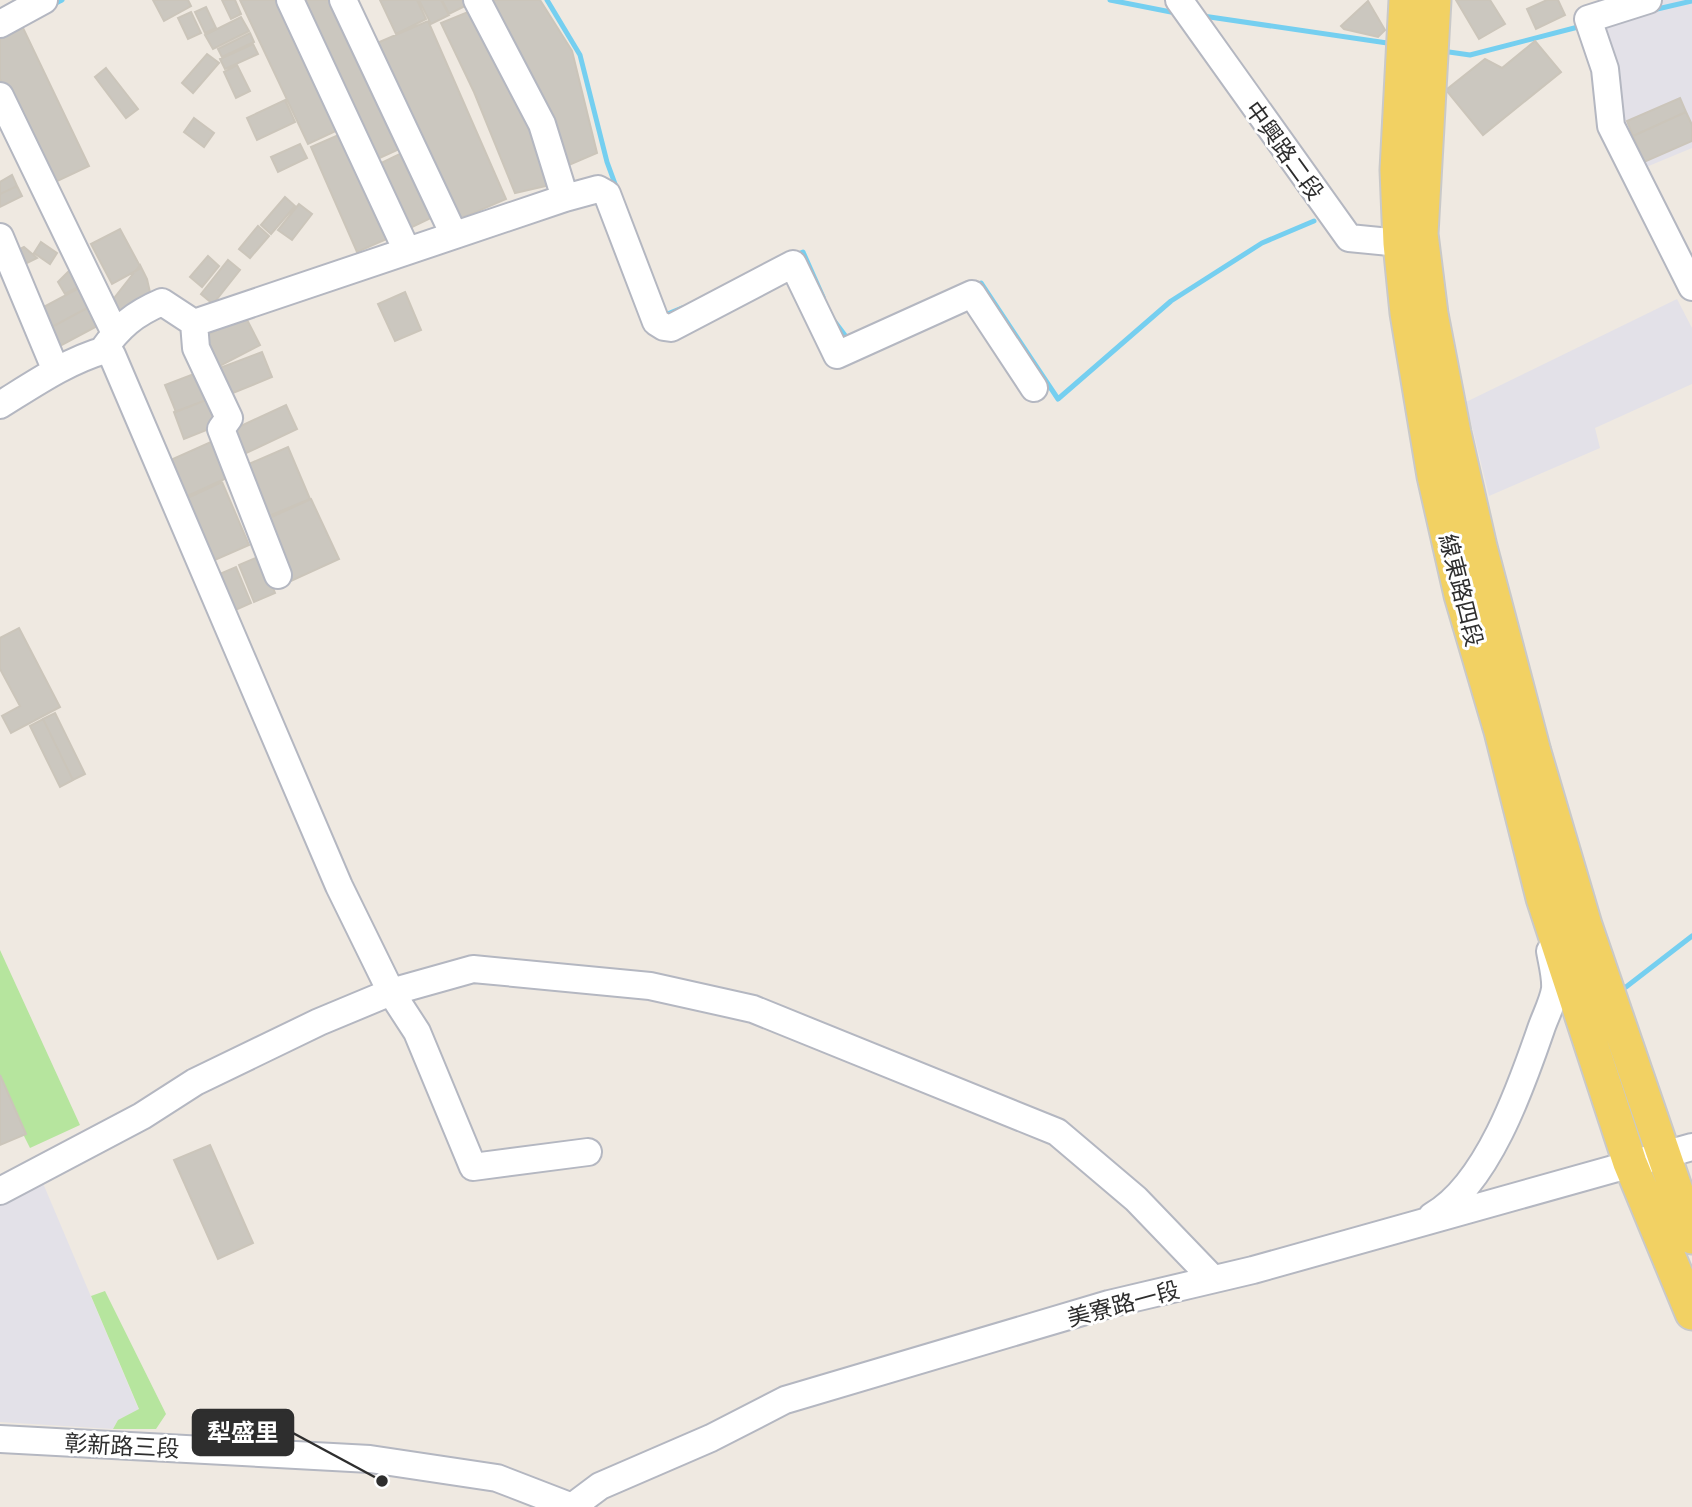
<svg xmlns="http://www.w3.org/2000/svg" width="1692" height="1507" viewBox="0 0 1692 1507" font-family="'IBM Plex Sans','Noto Sans TC',sans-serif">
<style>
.industrial{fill:#e3e1e8}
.green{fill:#b6e59e}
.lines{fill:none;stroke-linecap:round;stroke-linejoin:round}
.stream{stroke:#75cff0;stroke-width:5}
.building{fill:#cbc7bf;stroke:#cbc5ba;stroke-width:2}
.minor-casing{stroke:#b4b7c1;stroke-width:30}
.major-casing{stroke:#c9c9c9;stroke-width:37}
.minor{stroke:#fff;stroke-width:26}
.major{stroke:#f2d163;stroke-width:33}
.labels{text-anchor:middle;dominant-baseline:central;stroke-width:6;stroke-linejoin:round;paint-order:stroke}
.street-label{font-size:23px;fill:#2e2e2e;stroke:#fff}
.leader{fill:none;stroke:#2e2e2e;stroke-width:2.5}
.callout-dot{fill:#2e2e2e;stroke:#fff;stroke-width:2.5}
.callout{fill:#2e2e2e;stroke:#2e2e2e;stroke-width:2.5}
.callout-label{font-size:24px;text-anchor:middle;font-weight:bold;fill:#fff}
</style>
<rect width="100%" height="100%" fill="#efe9e1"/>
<path class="industrial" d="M1659,0H1692V148L1639,170L1591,30Z
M1677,299L1692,328V384L1595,428L1600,448L1489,496L1466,402Z
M34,1162L139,1410L118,1420L113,1429L0,1422V1188Z"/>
<path class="green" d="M0,950L80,1125L30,1148L0,1088Z
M105,1291L166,1414L156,1429H113L118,1420L139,1409L91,1296Z"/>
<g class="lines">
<path class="stream" d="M547,0L580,55L607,162L618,192
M1110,0L1176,13
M52,5L62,0
M1653,10L1692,1
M1203,16L1394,44
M1442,51L1470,55L1582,26
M796,255L803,252L823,297
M973,287L981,283L1058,399L1171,301L1262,243L1314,221
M664,312L665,315L682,308
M835,322L850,342
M1626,987L1692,936"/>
</g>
<path class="building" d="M153,0H188L191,6L164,21Z
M222,0H235L241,14L231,19Z
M240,0H278L340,129L308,144Z
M298,0H342L408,145L371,162Z
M380,0H417L426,19L396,34Z
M419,0H441L449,15L431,24Z
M442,0H464L467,5L449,14Z
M487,0H540L572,51L597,153L562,168Z
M1456,0H1490L1505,24L1479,39Z
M1547,0H1558L1565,15L1536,29L1527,9Z
M1368,1L1385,30L1378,37L1344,29L1341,26Z
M206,7L216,28L205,33L195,12Z
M473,10L508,74L550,185L515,193L474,92L441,23Z
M191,12L201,33L188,39L178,18Z
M241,17L249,31L213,49L205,35Z
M428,21L506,199L455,221L377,43Z
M23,28L89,166L51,184L0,79V39Z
M250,33L254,42L222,57L218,49Z
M1535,41L1561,72L1483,135L1446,90L1485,59L1502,68Z
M253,44L258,54L225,69L220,59Z
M207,54L219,63L193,93L182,83Z
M237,65L250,91L236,98L224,72Z
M106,68L138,109L126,118L95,77Z
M1680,98L1686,112L1633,136L1627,121Z
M285,100L295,122L257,140L247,118Z
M1686,112L1692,125V141L1644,162L1633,136Z
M194,118L214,133L204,147L184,132Z
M343,133L389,238L357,252L311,147Z
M300,144L307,158L278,172L271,157Z
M408,150L439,214L406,230L375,166Z
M12,175L17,186L0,194V182Z
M17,186L22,196L0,207V194Z
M285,197L295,206L271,234L261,225Z
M299,204L312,214L292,240L278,230Z
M258,226L269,236L250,258L239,249Z
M120,229L141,268L112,284L91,244Z
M41,242L57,253L50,264L34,253Z
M24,247L37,258L21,266L14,252Z
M208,256L219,266L202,287L190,277Z
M228,260L240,270L213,304L201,294Z
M140,265L147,279L152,301L117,330L104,311Z
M71,269L80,286L65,294L58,282Z
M79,288L89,307L50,328L40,309Z
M405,292L421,330L395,341L378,304Z
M89,307L99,325L60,346L50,328Z
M245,316L260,345L214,369L199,339Z
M262,352L272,377L228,395L217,369Z
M199,372L209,399L176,412L165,385Z
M209,399L219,425L184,439L174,412Z
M286,405L297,429L240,456L228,432Z
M213,441L229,477L181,499L164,463Z
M288,447L310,499L264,518L242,467Z
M222,482L249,545L208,563L181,501Z
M311,499L339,559L291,581L263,521Z
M260,556L275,593L254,602L239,565Z
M236,567L251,603L231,612L215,576Z
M19,628L60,707L11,733L2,716L20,706L0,669V638Z
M55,713L85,774L73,780L43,719Z
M43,719L73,780L60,787L30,726Z
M0,1075L26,1134L0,1145Z
M210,1145L253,1243L218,1259L174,1160Z"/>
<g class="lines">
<g class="minor-casing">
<path id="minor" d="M290,0L407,251
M343,0L454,235
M477,0L542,124L565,198
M1179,0L1349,238L1400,243L1417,236
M1648,0L1588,19L1605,69L1611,126L1692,287
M0,24L44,0
M0,96L115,333
M0,237L56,371
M194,323L196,348L229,418L221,429L278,575
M102,351C120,326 134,314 162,302L194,323L565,198L598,189L607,194L656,322L664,327L671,328L793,264L837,355L972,294L1034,388
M0,405C34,384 67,361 105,350L112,355L339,886L391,992L417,1032L473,1167L588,1152
M0,1191L142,1116L195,1082L319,1022L391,992L473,969L650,986L753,1009L1057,1132L1136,1199L1213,1279
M1432,1216C1487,1185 1521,1087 1541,1029C1545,1017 1553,1002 1555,989C1556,977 1552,963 1550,951
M0,1439L370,1459L497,1478L572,1507
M572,1507L600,1486L711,1438L785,1400L1109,1304L1253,1270L1692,1147"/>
</g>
<g class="major-casing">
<path id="major" d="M1406,0L1397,170L1400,243L1407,313L1434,476L1461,595L1501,731L1543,898L1630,1163L1692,1313
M1434,0L1421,234L1431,314L1454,433L1480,547L1534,752L1585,925L1692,1237"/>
</g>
<use href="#minor" class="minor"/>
<use href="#major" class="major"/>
</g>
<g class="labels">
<g class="street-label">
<text transform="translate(1285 150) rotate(54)">中興路二段</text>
<text transform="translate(1462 590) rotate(76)">線東路四段</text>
<text transform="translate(1123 1303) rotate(-15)">美寮路一段</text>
<text transform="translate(122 1445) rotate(3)">彰新路三段</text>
</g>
</g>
<path class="leader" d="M382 1481L293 1433"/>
<circle class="callout-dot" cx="382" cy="1481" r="7"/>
<rect class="callout" x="193" y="1410" width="100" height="45" rx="7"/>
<g class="callout-label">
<text x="243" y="1441">犁盛里</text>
</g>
</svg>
